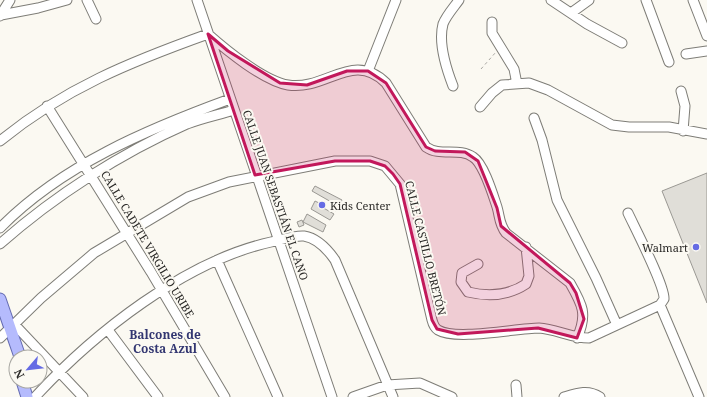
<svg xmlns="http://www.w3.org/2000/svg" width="707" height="397" viewBox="0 0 707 397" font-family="'Noto Serif',serif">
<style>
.building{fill:#e0ded8;stroke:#9a9893}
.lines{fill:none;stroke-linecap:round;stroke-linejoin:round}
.minor-casing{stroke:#7e7d77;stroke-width:11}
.major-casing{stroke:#646bb1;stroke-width:13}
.path{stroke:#a9a7a2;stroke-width:1;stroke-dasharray:3 3;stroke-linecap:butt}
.minor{stroke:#fff;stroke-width:9}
.major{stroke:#b5bbfd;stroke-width:11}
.marked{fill:#c2185b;fill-opacity:0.2;stroke:#c2185b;stroke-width:3;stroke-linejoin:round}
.poi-dot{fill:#656be4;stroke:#fbf9f2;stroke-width:1.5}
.labels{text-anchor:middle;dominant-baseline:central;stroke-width:4;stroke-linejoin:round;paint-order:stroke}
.street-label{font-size:11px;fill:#2a2927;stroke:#fbf9f2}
.poi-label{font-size:11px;fill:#2a2927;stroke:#fbf9f2;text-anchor:start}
.neighbourhood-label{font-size:12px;font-weight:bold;fill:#323671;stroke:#fbf9f2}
</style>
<rect width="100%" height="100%" fill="#fbf9f2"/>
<path class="building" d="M707,173V303L662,191Z
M315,186L342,200L336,211L330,209L333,203L312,191Z
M315,201L321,204L320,206L334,214L330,220L311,209Z
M307,214L326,225L323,232L303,222Z
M302,220L304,225L299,227L297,222Z"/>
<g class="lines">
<g class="minor-casing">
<path id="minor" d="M87,0L96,19
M197,0L332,397
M551,0L587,24L622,43
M646,0L669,62
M693,0L707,36
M571,13L589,0
M1,15L38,8L67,0
M0,16L10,0
M492,22V33L514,69L517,84
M208,34C226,50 264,81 288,85C326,91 353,50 386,83L426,147C440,157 459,147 473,157C484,164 493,195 497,207C500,217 499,224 506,233L570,283C582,304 588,314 577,338
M686,54L707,51
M368,71L396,0
M453,86C446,68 438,43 443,24C446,16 454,7 459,0
M681,91L685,106L683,131
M47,106L151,272L225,397
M480,107L492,93L502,85L529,83L548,90L612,125L629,127H669L707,134
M534,118L542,140L557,200L596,278L617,325
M0,141C65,88 130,62 208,34
M0,228C62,165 148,129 230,99
M0,244C54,196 121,153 187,124C202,118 218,115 234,110
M217,260L278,397
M478,264L462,273L461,282L468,292C489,297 508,296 526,284L529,276L526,247
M660,305L699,397
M14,324L83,397
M108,330L158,397
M0,338L41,298L94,253L188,197L229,182L335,161H370L385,166L400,184L432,320C433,324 435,328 438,330C456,341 517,328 539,328C556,329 571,338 589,338L660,305L664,299C665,286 635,228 628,213
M516,385L517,397
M35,397C94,333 185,261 271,242C281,240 295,235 304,236C317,238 328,250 335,260L393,397
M353,397L387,385L420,383L452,397
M564,397C577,393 588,389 600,397"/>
</g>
<g class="major-casing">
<path id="major" d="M0,299L20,357
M22,381L27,397"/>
</g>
<path class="path" d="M481,69L496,52"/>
<use href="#minor" class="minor"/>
<use href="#major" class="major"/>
</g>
<path class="marked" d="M208,34L228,51L280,83L307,85L347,71H368L386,83L426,147L435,151L465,152L478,161L497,208L501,226L570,283L576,293L584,319L577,338L538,328L458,334L437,329L432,320L400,184L393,174L385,166L370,161H335L255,175Z"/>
<g class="poi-dot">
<circle cx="322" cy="205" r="4"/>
<circle cx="696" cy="247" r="4"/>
</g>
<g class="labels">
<g class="street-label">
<text transform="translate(276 195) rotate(71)">CALLE JUAN SEBASTIÁN EL CANO</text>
<text transform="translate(148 244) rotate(59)">CALLE CADETE VIRGILIO URIBE</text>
<text transform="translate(426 248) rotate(76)">CALLE CASTILLO BRETÓN</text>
</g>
<g class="poi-label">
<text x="330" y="205">Kids Center</text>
<text x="688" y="247" text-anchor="end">Walmart</text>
</g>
<g class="neighbourhood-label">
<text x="165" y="334">Balcones de<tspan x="165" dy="14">Costa Azul</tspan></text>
</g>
</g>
<g transform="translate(28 369) rotate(242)"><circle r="19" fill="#fbf9f2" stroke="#a7a6a1"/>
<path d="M0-3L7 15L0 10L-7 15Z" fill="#656be4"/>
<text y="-6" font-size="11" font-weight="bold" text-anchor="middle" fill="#2a2927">N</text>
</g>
</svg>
